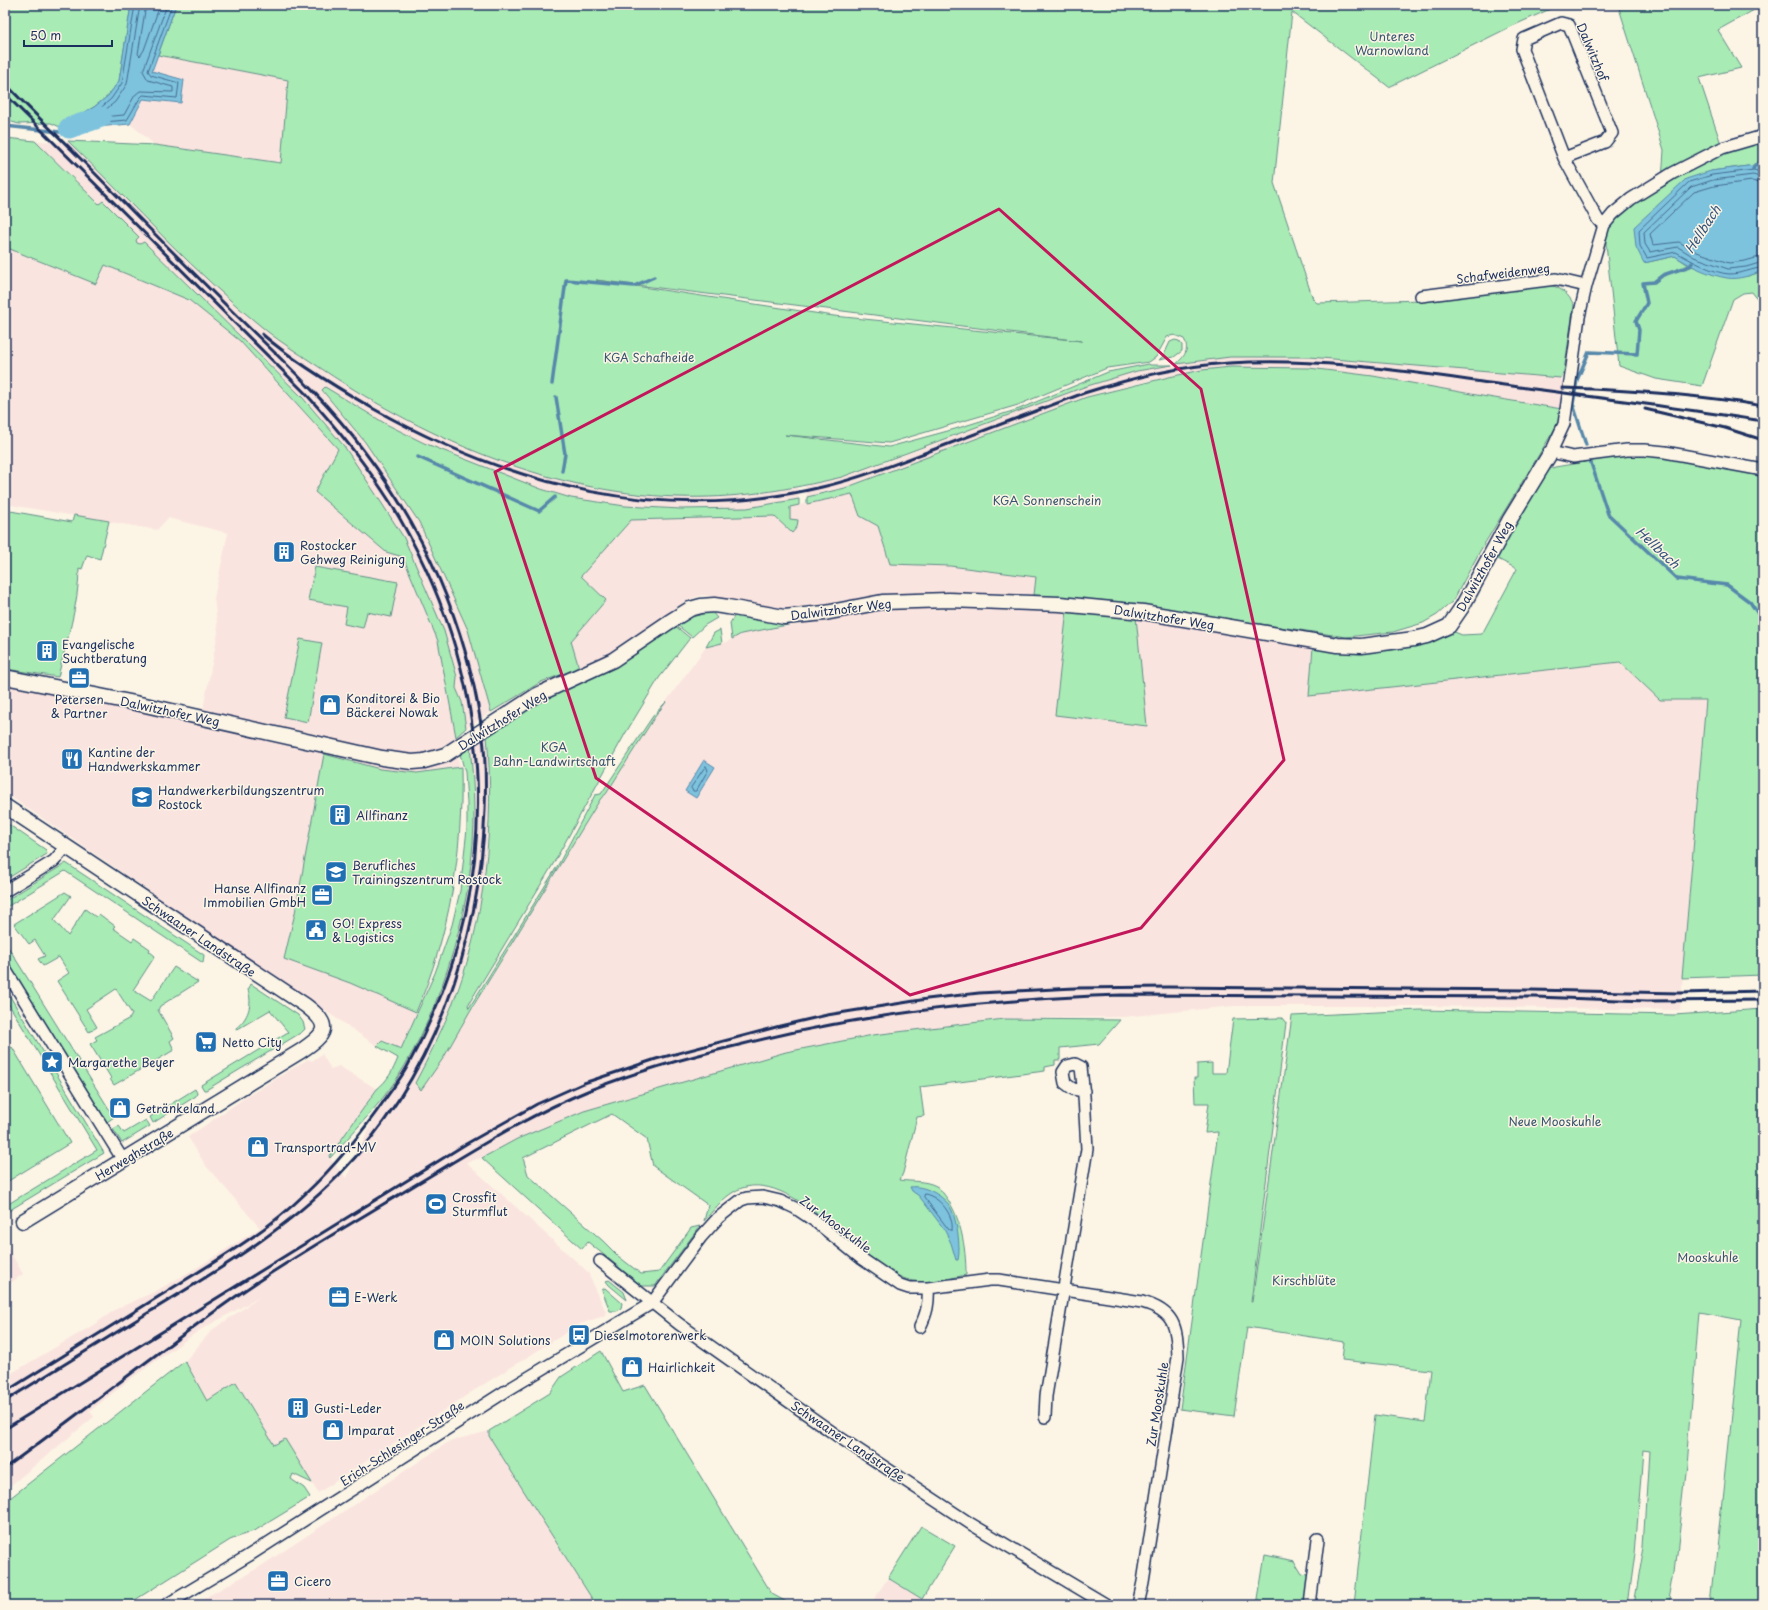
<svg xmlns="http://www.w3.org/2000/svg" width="1768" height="1610" viewBox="0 0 1768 1610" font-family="'Playpen Sans',sans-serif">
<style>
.built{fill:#fae4df}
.green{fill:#a9ebb4;stroke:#628d89;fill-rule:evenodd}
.water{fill:#7ec3de;stroke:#5688ab}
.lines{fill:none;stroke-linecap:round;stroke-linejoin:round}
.shore{stroke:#436a91;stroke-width:1}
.stream{stroke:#5688ab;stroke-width:3.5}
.river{stroke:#7ec3de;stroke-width:21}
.minor-casing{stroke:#1b2f5e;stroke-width:14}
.tertiary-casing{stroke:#1b2f5e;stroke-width:17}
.minor{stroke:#fcf5e5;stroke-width:11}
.tertiary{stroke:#fcf5e5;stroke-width:14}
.rail{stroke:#1b2f5e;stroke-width:3}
.marked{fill:none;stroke:#c2185b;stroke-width:3;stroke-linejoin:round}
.labels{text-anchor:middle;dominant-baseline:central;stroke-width:3;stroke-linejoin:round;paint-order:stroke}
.park-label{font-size:12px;fill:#37556f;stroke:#fcf5e5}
.street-label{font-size:12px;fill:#1b2f5e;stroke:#fcf5e5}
.poi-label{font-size:12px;fill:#1b2f5e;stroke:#fcf5e5;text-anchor:start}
.water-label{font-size:13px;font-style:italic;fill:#34547e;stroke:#fcf5e5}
</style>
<rect width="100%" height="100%" fill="#fcf5e5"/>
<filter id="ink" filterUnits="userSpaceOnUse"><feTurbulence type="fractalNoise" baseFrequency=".025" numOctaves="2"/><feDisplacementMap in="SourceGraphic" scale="8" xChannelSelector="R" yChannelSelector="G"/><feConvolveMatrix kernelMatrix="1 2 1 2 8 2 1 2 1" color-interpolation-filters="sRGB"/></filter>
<g filter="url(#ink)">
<path class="built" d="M158,55L288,80L281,163L155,145L130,124L143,99L181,103L152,72Z
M35,141L67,142L68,141L210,281L269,333L368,398L411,422L511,465L627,493L678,497L740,496L797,487L799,499L747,508L681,509L625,506L571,498L541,489L424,443L386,424L325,387L322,391L365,442L419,522L468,630L491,712L466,728L462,702L456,688L457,677L425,585L344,446L302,397L144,242L140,244L137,243L136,240L139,237L102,201L99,204Z
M5,247L96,284L105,265L189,299L240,341L338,449L403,557L438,641L456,737L450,752L457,757L461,767L462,799L460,830L450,904L441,945L428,983L416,1012L417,1016L401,1049L383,1041L377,1046L5,793V683L200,725L218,632L214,598L228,533L168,518L157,530L5,504Z
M1230,357H1309L1561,378L1564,384L1561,400L1562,409L1309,368L1231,367L1202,370L1139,383L1087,397L845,488L807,497L805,486L842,477L889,461L1084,387L1137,371L1200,360Z
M852,494L860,516L878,526L890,564L950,566L1037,577L1034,595L949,592L878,598L819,608L784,610L702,595L687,600L616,651L602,658L579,668L571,641L606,600L581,576L631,520L774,516L792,533L798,520L790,519V507Z
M912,609L1067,610L1109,613L1313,647L1310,696L1620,662L1660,700H1707L1680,1010L1423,1006H1234L1123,1017L1004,1019L873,1035L786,1052L584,1111L517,1139L482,1158L466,1162L588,1272L606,1312L604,1316L580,1324L467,1395L318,1493L285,1439L274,1445L236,1382L207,1401L185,1361L212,1330L260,1297L200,1330L132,1378L90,1411L94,1417L5,1490V1377L95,1324L116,1309L154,1292L196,1268L260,1228L206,1166L188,1137L246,1097L308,1059L312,1061L322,1054L331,1069L339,1066L377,1089L329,1157L346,1178L384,1096L406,1064L428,1018L446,974L457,936L468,883L474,833V810L470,746L487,736L490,807L483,888L469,951L453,1002L416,1083L444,1057L470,1011L601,798L606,794L654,718L706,647L727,642L741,634L880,611Z
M8,1248L23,1274L5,1287V1249Z
M601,1351L623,1392L645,1385L772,1594L792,1605H192L258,1568L450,1441L489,1431L550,1393L561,1377Z
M888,1578L931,1605H870Z"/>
<path class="green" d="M5,5H131L119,81L108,96L94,107L60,127L51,123L19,124L5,120Z
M176,5H1559L1508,28L1389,87L1292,12L1274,183L1313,299L1317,303L1422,300L1549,285C1561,287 1569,295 1574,305L1564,371L1561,378L1309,357H1230L1176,364C1184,357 1190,350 1184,339L1174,335L1167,337L1156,357L1149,362L1107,368L1018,405L889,443L785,435L889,447L955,429L1019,409L1108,372L1149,364L1150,365H1172L1137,371L1084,387L842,477C788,490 734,499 678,497C547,493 420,436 313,363C298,353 282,343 268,332C196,275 134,205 68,141L155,145L281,163L288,80L158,55ZM596,280L1081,341H1082L834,316Z
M1618,5H1763L1718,30L1741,68L1699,78L1722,147L1763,136V169L1755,165L1711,171L1644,263L1675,256L1690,266L1748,276L1763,271V306L1752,292L1743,293L1733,299L1702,386L1656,379L1619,366L1604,225L1662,180L1664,150Z
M5,138L35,141L99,204L103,201L139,237L136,240L137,243L140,244L144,242L302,397L344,446L379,499L404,538L444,631L457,677L456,688L462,702L466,728L456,737L438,641L403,557L386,552L315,492L338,449L240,341L189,300L105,265L96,284L5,247Z
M1175,340L1179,341L1182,345V351L1174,357L1159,360L1164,355L1170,342Z
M1231,367L1309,368L1373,376L1482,396L1562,409L1559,422L1480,551L1453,601L1437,615L1423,623L1393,632L1346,637L1110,601L1034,595L1036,577L950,566L890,564L878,526L860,516L852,494L807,504V497L845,488L1087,397L1169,377L1202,370Z
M325,387L386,424L424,443L541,489L571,498L625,506L681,509L747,508L799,499V505L790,507V519L798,520L797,527L792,533L774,516L631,520L581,576L606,600L571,641L579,668L541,682L491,712L468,630L419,522L365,442L322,390Z
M1653,454L1763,476V975L1682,978L1706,700H1660L1620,662L1309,696L1313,647C1329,649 1346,653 1362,652C1392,651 1427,647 1452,631L1462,635L1482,634L1517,569L1496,558L1544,471L1555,467L1621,456Z
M5,510L72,522L74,515L109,521L100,559L87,555L82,569L79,568C79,605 66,642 58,677L6,669L8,649L5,647Z
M315,567L398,582L391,617L367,612L363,628L344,624L347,607L308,600Z
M1067,610L1136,617L1147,726L1055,715Z
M707,612H712L717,618L705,625L692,637L677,625L695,615Z
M735,615L798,623L741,634L732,639L730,623Z
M674,625L690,638L659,678L625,734L552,866L468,1005L469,1008L558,865L595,795L601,794L653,716L666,702L654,718L606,794L601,798L470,1011L444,1057L421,1090L415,1083C429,1057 442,1030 453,1003C485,924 495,821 487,736L542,698Z
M720,630L722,643L706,647L714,633Z
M300,639L322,643L308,722L284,717Z
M470,746C472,767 474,789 474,810C475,898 444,1006 396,1080C377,1108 352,1133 330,1158L329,1157L377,1089C387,1081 393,1071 398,1058L377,1046L382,1041L401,1049L435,973L452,925L460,891L467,829V803L465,772L460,754Z
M324,754L380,769L417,773L461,767C463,854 450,933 416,1012L350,983L284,959L295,913Z
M5,822L46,850L47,854L5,880Z
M66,863L204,955L203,963L65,871L5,908V901Z
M65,892L71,896L54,920L68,936L85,909L96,917L99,914L115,926L113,928L132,941L134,938L150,949L149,951L155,956L133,990L151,1001L174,967L198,982L160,1006L158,1010L174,1038L170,1041L174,1050L114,1085L110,1079L111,1078L90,1044L97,1040L95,1037L130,1018L132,1014L116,989L86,1009L97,1027L89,1032L57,981L69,973L59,957L43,966L38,959L45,956L35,940L29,944L14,924Z
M5,942L114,1117L107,1122L5,957Z
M251,984L298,1015L303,1022L305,1029L302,1032L206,1090H204L201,1085L288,1032L270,1010L236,1030V1028C248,1019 253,1004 248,990Z
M5,988L104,1153L5,1213V1206L97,1150L5,998Z
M1763,1009V1605H1711L1741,1320L1699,1312L1687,1464L1675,1572L1669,1605H1634L1644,1546L1650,1452L1643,1451L1635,1553L1628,1605H1354L1375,1415L1425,1422L1431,1370L1342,1360L1344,1342L1247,1327L1234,1416L1180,1409L1218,1132L1205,1133L1209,1103H1195L1194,1078H1197V1064L1212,1063V1073H1226L1233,1019L1282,1018L1286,1023L1251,1302H1252L1292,1016L1420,1010L1674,1015Z
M1004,1019L1120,1020L1099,1044L1060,1048V1060H1055V1065L1045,1067V1071L920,1087L924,1116L917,1117L903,1173L900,1180C911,1182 925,1180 936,1186C939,1187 941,1191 943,1193C961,1215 966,1247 966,1275C945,1279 924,1286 903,1278C858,1261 784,1158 732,1193C721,1200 713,1211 704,1221L708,1205L653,1166L647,1139L612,1114L523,1158L528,1175L603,1241L618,1256L641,1274L659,1272L691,1228L700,1226L655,1286H642L588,1242L582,1249L482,1158L517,1139L584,1111L786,1052L873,1035Z
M12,1047L70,1143L5,1183V1051Z
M195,1089L197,1093L196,1096L153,1123L150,1117Z
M146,1120L150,1126L122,1143L113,1129L119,1126L124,1133Z
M609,1280L624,1292L627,1300L609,1285L606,1281Z
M605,1288L622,1303L621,1308L617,1311H610L602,1290Z
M601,1351L623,1392L645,1385L772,1594L792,1605H596L489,1436V1431L550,1393L561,1377Z
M185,1361L207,1401L236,1382L274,1445L285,1439L312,1483L293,1474L291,1479L304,1488L310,1497L256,1530L230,1540L127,1605H5V1502Z
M921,1526L955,1546L922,1599L888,1578Z
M1265,1555L1294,1561L1302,1574L1307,1575L1309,1578L1307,1605H1257Z"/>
<path class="water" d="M131,5H176L152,71L184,80L181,103L143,99L130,124L74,129L72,119L94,107L108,96L119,81Z
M1755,165L1763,169V271C1752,275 1738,280 1727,278C1709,275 1690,266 1675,256L1644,263L1636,247L1634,227L1686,179L1711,171Z
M704,760L715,767L696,798L685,791Z
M910,1187C923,1185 941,1194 949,1205C957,1217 961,1247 958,1260H956L951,1243L944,1229L919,1196L912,1191Z"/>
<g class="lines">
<path class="shore" d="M135,5L122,83L111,99L97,111L79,121L80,124L127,120L140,98L143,95L177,98L179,83L151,75L148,71L172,5
M140,5L127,84L115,102L100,114L101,117L124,115L135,95L140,91L173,92V87L148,80L143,71L167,5
M146,5L138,54L140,56L144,50L160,5
M1763,173L1754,170L1712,175L1689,182L1639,230L1640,246L1647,258L1676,252C1690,260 1713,273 1729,274C1741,274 1752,269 1763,267
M1763,178L1753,175L1713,180L1691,187L1644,232L1645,244L1650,252L1678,247L1694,257L1728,269L1746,267L1763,262
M1763,184L1752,181L1714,186L1694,192L1650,234L1653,245L1679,242L1697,252L1729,263L1745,261L1763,256
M706,766L708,770L696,791H693L691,788Z
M925,1194C940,1197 954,1215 952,1230H949L924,1197Z"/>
<path class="stream" d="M5,126L60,132L69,128
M1753,169L1755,165L1763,162
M552,384L566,280L634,286L654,277
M556,397L565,454L562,471
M1586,445L1573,404L1577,380L1589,352L1637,354L1639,330L1636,321L1647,303L1643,283L1654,282L1663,275L1690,266L1692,263
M418,457L539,511L555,497
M1591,463L1608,514L1677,579L1727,585L1750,602L1763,621"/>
<path class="river" d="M69,128L101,117"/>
<g class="minor-casing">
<path id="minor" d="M1763,136L1722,148L1673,173L1631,199L1613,214L1604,225L1586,286L1579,317L1564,424L1551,452L1573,457L1627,450H1645L1665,452L1763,470
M1564,158L1605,142L1612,133L1569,25L1561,23L1524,39L1522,49L1564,158L1598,220L1604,225
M1421,296L1556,279L1586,286
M5,891L54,861L66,847
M5,969L123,1160
M600,1261L679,1324L839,1437L971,1524L1107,1605
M920,1327C927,1313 929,1303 928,1288
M1045,1417L1046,1396L1087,1149L1084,1096L1081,1067L1075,1064L1067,1066L1063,1072L1065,1083L1073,1089L1084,1091
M166,1605L248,1556L506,1391L652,1303L701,1237L718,1218L741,1200L747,1198L763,1197L780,1201L795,1208L816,1222L862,1259L900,1285L909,1288H928L990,1280H999L1142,1302C1174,1311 1177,1326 1178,1357L1143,1582L1138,1605
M1310,1605L1318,1539"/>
</g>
<g class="tertiary-casing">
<path id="tertiary" d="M5,677L145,705L382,758L412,762L424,761L445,755L537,695L613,660L669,622L690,609L701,606L714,605L728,607L784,617L825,613L882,602L949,600L1060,604L1143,612L1337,645L1361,646L1414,639L1427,636L1449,626L1462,607L1509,521L1551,452
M5,806L305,1005C333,1026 326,1034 301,1051L23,1221"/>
</g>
<use href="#minor" class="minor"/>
<use href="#tertiary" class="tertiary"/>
<path class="rail" d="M5,83C26,106 49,127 72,150C126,205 180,260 235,314C280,358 327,401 364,451C425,531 466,625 481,724C486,752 486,782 485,810C480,945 434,1077 338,1176C284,1231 217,1271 151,1311C102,1341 54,1371 5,1401
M5,94L305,393C336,427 365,463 390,502C498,679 509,884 407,1067C401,1078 393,1088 386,1098C362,1133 336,1165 305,1194C264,1234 214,1262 166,1292C112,1325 59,1359 5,1392
M262,334C293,361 336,387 372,408C513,487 662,525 822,487C861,478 898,463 935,449C985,430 1035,411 1084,393C1132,378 1179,366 1229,363C1318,357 1409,372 1497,384C1585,396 1674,407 1763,421
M1562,388C1630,390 1696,394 1763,406
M1645,409L1725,428L1763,440
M5,1429L466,1144L537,1104L584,1083L656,1059L780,1026L827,1015L927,999L979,993L1075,988L1168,987L1531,990L1680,993L1763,991
M5,1468C82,1412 157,1352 235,1297C292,1257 356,1221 415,1185C472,1151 528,1115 590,1090C638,1071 688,1057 739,1045C864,1013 992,999 1121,995L1535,997L1647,1001L1763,1000"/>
</g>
</g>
<path class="marked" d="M999,209L1201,389L1284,760L1141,928L910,995L596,778L495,472Z"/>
<defs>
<g id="building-square" transform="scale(1.15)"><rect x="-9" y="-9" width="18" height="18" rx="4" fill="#1f6fb2" stroke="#fcf5e5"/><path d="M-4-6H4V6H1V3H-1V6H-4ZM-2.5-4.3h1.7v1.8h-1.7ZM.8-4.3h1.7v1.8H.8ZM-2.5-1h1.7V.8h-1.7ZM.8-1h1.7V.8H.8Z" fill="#fff"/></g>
<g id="office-square" transform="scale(1.15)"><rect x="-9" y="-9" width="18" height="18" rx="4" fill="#1f6fb2" stroke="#fcf5e5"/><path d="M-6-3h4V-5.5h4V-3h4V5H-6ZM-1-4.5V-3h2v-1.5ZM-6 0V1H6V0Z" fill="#fff"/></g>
<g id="shop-square" transform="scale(1.15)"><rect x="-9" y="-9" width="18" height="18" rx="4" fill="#1f6fb2" stroke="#fcf5e5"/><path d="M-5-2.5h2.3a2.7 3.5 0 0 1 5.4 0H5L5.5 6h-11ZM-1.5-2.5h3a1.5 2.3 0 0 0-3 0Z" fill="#fff"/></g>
<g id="restaurant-square" transform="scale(1.15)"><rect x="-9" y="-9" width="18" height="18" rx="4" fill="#1f6fb2" stroke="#fcf5e5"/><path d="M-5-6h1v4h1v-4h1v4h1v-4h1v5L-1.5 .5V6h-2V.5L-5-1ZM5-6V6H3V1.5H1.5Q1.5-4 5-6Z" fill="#fff"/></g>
<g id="university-square" transform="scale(1.15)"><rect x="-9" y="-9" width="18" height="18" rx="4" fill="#1f6fb2" stroke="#fcf5e5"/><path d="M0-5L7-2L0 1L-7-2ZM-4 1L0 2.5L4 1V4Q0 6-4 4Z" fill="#fff"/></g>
<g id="school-square" transform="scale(1.15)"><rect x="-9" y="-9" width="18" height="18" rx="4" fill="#1f6fb2" stroke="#fcf5e5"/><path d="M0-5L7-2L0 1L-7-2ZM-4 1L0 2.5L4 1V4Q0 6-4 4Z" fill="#fff"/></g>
<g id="civic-square" transform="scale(1.15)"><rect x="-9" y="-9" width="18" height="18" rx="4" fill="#1f6fb2" stroke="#fcf5e5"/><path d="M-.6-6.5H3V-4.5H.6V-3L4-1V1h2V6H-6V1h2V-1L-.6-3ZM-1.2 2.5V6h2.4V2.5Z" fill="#fff"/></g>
<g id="supermarket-square" transform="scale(1.15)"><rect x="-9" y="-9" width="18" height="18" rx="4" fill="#1f6fb2" stroke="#fcf5e5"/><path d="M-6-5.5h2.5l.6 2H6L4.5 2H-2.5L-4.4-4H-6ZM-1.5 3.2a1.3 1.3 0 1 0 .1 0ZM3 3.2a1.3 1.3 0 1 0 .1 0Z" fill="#fff"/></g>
<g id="sight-square" transform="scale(1.15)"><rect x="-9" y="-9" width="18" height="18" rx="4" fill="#1f6fb2" stroke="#fcf5e5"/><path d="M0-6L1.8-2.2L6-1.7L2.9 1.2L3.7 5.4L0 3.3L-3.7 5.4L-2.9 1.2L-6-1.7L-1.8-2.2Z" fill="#fff"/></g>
<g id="stadium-square" transform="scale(1.15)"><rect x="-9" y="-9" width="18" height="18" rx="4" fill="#1f6fb2" stroke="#fcf5e5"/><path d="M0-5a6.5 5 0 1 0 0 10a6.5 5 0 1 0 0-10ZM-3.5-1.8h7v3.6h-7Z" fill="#fff"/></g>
<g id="bus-square" transform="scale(1.15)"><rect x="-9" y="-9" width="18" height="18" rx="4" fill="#1f6fb2" stroke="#fcf5e5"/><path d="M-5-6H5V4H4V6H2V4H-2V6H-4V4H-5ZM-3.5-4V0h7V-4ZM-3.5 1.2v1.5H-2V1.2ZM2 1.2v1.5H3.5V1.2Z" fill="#fff"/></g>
</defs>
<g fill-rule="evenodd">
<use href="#building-square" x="284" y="552"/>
<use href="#building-square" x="47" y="651"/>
<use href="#office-square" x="79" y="678"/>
<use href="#shop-square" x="330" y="705"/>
<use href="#restaurant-square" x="72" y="759"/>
<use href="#university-square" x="142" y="797"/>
<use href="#building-square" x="340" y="815"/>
<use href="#school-square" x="336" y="872"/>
<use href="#office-square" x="322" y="895"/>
<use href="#civic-square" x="316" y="930"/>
<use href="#supermarket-square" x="206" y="1042"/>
<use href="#sight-square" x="52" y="1062"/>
<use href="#shop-square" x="120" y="1108"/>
<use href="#shop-square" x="258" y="1147"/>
<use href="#stadium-square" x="436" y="1204"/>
<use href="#office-square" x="339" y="1297"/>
<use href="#bus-square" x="579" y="1335"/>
<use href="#shop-square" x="444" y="1340"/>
<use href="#shop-square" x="632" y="1367"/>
<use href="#building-square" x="298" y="1408"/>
<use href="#shop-square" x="333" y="1430"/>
<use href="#office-square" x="278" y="1581"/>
</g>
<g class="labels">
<g class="park-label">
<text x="1392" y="36">Unteres<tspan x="1392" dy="14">Warnowland</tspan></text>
<text x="649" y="357">KGA Schafheide</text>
<text x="1047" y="500">KGA Sonnenschein</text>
<text x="554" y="747">KGA<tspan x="554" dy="14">Bahn-Landwirtschaft</tspan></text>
<text x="1555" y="1121">Neue Mooskuhle</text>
<text x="1708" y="1257">Mooskuhle</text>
<text x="1304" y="1280">Kirschblüte</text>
</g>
<g class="street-label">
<text transform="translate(1593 52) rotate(67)">Dalwitzhof</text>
<text transform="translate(1503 273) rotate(-7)">Schafweidenweg</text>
<text transform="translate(1484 566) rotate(-61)">Dalwitzhofer Weg</text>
<text transform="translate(841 609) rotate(-7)">Dalwitzhofer Weg</text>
<text transform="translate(1164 617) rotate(9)">Dalwitzhofer Weg</text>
<text transform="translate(170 711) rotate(12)">Dalwitzhofer Weg</text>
<text transform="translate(502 720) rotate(-32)">Dalwitzhofer Weg</text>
<text transform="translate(199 936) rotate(34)">Schwaaner Landstraße</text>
<text transform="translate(134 1154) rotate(-31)">Herweghstraße</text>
<text transform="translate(836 1224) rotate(37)">Zur Mooskuhle</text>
<text transform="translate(1157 1404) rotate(-81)">Zur Mooskuhle</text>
<text transform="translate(848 1441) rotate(34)">Schwaaner Landstraße</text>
<text transform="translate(402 1443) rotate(-33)">Erich-Schlesinger-Straße</text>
</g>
<g class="poi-label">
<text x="300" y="545">Rostocker<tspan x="300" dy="14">Gehweg Reinigung</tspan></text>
<text x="62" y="644">Evangelische<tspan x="62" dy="14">Suchtberatung</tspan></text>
<text x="346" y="698">Konditorei &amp; Bio<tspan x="346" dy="14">Bäckerei Nowak</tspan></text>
<text x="79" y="699" text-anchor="middle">Petersen<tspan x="79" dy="14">&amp; Partner</tspan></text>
<text x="88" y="752">Kantine der<tspan x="88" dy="14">Handwerkskammer</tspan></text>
<text x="158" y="790">Handwerkerbildungszentrum<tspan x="158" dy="14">Rostock</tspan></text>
<text x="356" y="815">Allfinanz</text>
<text x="352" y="865">Berufliches<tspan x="352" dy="14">Trainingszentrum Rostock</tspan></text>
<text x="306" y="888" text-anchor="end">Hanse Allfinanz<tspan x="306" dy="14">Immobilien GmbH</tspan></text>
<text x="332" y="923">GO! Express<tspan x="332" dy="14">&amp; Logistics</tspan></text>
<text x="222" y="1042">Netto City</text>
<text x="68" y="1062">Margarethe Beyer</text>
<text x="136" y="1108">Getränkeland</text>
<text x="274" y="1147">Transportrad-MV</text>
<text x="452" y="1197">Crossfit<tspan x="452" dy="14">Sturmflut</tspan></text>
<text x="354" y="1297">E-Werk</text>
<text x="594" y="1335">Dieselmotorenwerk</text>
<text x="460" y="1340">MOIN Solutions</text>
<text x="648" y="1367">Hairlichkeit</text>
<text x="314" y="1408">Gusti-Leder</text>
<text x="348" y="1430">Imparat</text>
<text x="294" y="1581">Cicero</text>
</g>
<g class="water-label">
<text transform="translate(1702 229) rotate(-57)">Hellbach</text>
<text transform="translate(1658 547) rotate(43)">Hellbach</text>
</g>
</g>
<rect width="1768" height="1610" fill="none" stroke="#fcf5e5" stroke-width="20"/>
<rect x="10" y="10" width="1748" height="1590" fill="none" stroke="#1b2f5e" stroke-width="1.5" filter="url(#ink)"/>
<path d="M24 40v6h88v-6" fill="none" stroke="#1b2f5e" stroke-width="2"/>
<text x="30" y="40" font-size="12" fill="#1b2f5e" stroke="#fcf5e5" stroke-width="3" paint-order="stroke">50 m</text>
</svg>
